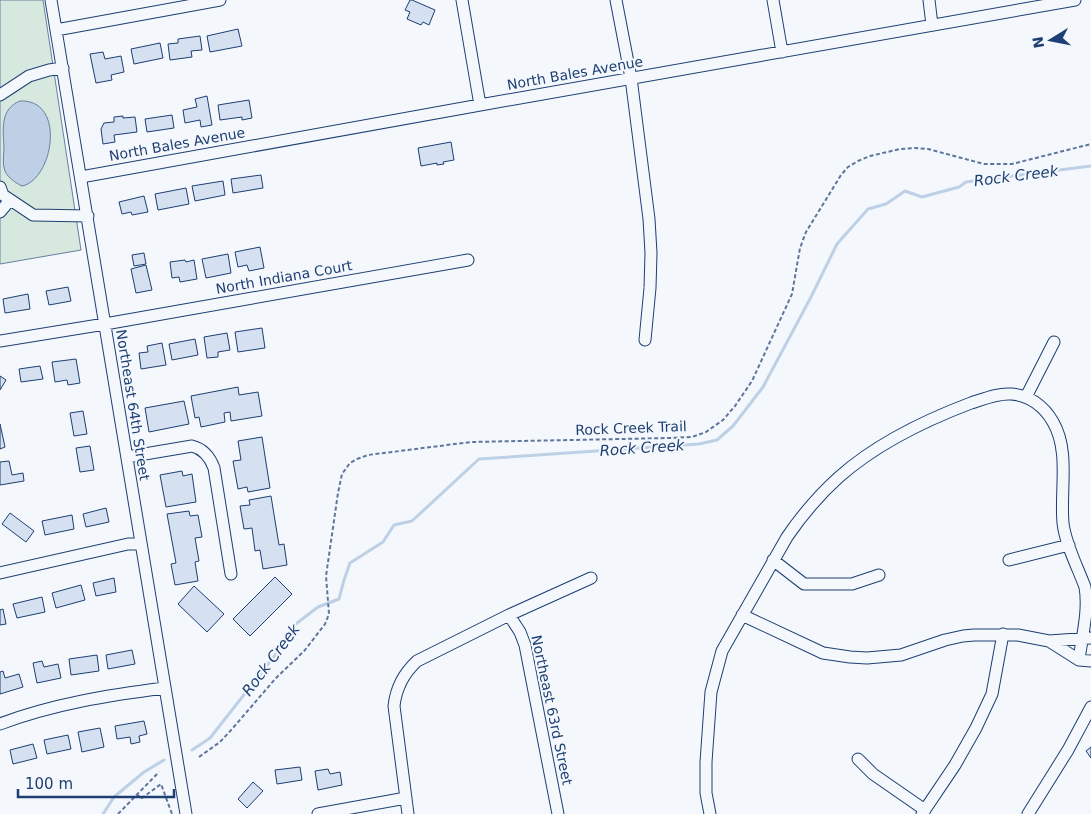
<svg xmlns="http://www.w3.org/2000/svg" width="1091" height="814" viewBox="0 0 1091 814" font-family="'DejaVu Sans',sans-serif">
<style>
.green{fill:#d7e8df;stroke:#687fa3}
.water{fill:#bed0e5;stroke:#687fa3}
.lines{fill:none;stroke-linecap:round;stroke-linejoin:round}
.stream{stroke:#bed0e5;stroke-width:3}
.building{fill:#d5e0f0;stroke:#1d3f73}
.minor-casing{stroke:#1d3f73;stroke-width:13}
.path{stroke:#5e769c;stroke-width:2;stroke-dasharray:4 2.5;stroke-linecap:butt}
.minor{stroke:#f4f7fb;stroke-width:11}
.labels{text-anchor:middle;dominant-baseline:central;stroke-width:4;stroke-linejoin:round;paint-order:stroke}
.street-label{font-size:14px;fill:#1d3f73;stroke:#f4f7fb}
.water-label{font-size:15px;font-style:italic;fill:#1d3f73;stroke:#f4f7fb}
</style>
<rect width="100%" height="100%" fill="#f4f7fb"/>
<path class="green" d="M0,0H43L81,250L0,264Z"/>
<path class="water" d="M20,101C67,99 53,180 22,186C16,183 8,178 5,171C2,163 4,155 4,147C3,129 0,109 20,101Z"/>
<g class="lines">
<path class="stream" d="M192,750L210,738L276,654L292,627L318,607L339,599L344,580L350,563L383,542L394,525L412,521L479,459L699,444L717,440L733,426L763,387L811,297L837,244L868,209L886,204L905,191L922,197L959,187L966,182L1091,166
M103,814L114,797L144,772L164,760"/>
</g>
<path class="building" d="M410,0H412L435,10L429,25L423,22L421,25L407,19L410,12L405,10Z
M238,29L242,46L210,52L207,36Z
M200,36L202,50L191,51L192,57L170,60L168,44L178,43V39Z
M160,43L163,58L134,64L131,49Z
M103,52L105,59L121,56L124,72L111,75L112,80L96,83L90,54Z
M207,96L212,125L201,127L200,120L185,123L183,110L197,107L195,99Z
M249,100L252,118L242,120V117L220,120L218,105Z
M172,115L174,128L147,132L145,119Z
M123,116V118L135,117L137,132L114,135L115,142L103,144L101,129L104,123L114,122V117Z
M451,142L454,160L443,162L444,164L437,165V163L421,166L418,148Z
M261,175L263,188L233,193L231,179Z
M223,181L225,195L195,201L192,186Z
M186,188L189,204L158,210L155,194Z
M144,196L148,212L132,215L131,212L122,214L119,202Z
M260,247L264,268L249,271L247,265L238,267L235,252Z
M144,253L146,264L134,266L132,255Z
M228,254L231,273L206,278L202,259Z
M185,260L186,262L194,260L197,279L180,282L179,277L172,278L170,262Z
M146,265L152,290L136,293L131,269Z
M68,287L71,301L49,305L46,291Z
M28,294L30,309L5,313L3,299Z
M262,328L265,348L238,352L235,332Z
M227,333L230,350L218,352V357L207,358L204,337Z
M195,339L198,355L172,360L169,344Z
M162,343L166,365L141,369L139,353L148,352L147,346Z
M76,359L80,383L68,385L67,380L55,382L52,362Z
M40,366L43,379L21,382L19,369Z
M0,376L6,380L0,390Z
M238,387L239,395L258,392L262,416L231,421L230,412L224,413L225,422L201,427L199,417L195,418L191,396Z
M184,401L189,424L149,432L145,408Z
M83,411L87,434L74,436L70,413Z
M0,424L5,447L0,449Z
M262,437L270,488L248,492L247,487L238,489L233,461L241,460L238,441Z
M90,446L94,470L80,472L76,448Z
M9,461L12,475L23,473L24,481L0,485V462Z
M182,471L183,476L192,474L196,502L166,507L160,475Z
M271,496L279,545L284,544L287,565L263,569L260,550L255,551L252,528L244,529L240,506L250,505L249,500Z
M106,508L109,522L86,527L83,514Z
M189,511L190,516L198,515L202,537L195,538L199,561L195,562L198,581L175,585L171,564L176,563L167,514Z
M10,513L34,531L26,542L2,524Z
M72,515L74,529L45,535L42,521Z
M275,577L292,594L250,636L233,619Z
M114,578L116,592L96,596L93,583Z
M81,585L85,600L56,608L52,593Z
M194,586L224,614L207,632L178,604Z
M42,597L45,612L17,618L13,604Z
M3,609L6,624L0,625V610Z
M132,650L135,664L108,669L106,655Z
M97,655L99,671L71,675L69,659Z
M42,661L44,667L58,664L61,678L37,683L33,663Z
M3,671L5,678L19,674L23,687L0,694V672Z
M144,721L147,734L139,736L140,742L131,744L130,737L117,739L115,726Z
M100,728L104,747L82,752L78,732Z
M68,735L71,749L47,754L44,740Z
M33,744L37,758L13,764L10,750Z
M1091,747V758L1086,751Z
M300,767L302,780L277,784L275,770Z
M328,769L330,774L340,772L342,785L318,790L315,771Z
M253,782L263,791L247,808L238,799Z"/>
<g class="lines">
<g class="minor-casing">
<path id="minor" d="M51,0L186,814
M462,0L480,105
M616,0L631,78L649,219L651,253L650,288L645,340
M773,0L782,52
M929,0L932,25
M56,30L220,0
M0,95L29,76L49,70L63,68
M81,177L480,105L1075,0
M0,187L3,195L33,215L88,216
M0,212L10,200
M0,341L105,324L468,260
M1026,397L1054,342
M127,457L192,446C204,449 210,457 214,468L231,574
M773,560L804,584H852L879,575
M1009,560L1069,545
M0,573L128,544H141
M509,615L520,632L525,645L558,814
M742,615L823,653L850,657L867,658L901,655L945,640L963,636L974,635H1018L1049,641L1091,638
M1049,641L1079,660L1091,661
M0,724C53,704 109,695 165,688
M858,759L873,774L925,810
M318,814L406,798
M408,814L394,706C396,688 404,673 417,661L509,615L591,578
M710,814L706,793V762L711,692L722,651L787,537C802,515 819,495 839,477C875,445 926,420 971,403C984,399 997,393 1011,394C1029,395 1044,406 1053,422C1070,451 1060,490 1063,523C1065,543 1078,568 1085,587C1089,611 1082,636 1079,660
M922,814L955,765L976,728L992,694L1003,634
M1028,814L1068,750L1091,707"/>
</g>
<path class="path" d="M199,757L220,742L232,729L276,678L305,650L325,624L329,614L326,576L338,493L342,474L350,463L357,459L368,455L471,442L670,438L692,437L706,432L723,420L735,406L752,381L792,294L800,248L806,232L841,175L848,167L858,161L870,156L900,149L915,148L928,149L984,164H1012L1091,144
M136,794L142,798L161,784L172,814
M118,814L159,772"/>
<use href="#minor" class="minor"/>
</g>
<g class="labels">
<g class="street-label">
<text transform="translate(575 73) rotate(-10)">North Bales Avenue</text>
<text transform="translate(177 144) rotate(-10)">North Bales Avenue</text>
<text transform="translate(284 277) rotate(-10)">North Indiana Court</text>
<text transform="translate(133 405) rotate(81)">Northeast 64th Street</text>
<text transform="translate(631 428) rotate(-2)">Rock Creek Trail</text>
<text transform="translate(552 710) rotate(78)">Northeast 63rd Street</text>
</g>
<g class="water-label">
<text transform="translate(1016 176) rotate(-7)">Rock Creek</text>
<text transform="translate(642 448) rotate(-4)">Rock Creek</text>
<text transform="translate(271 660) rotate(-53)">Rock Creek</text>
</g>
</g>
<g transform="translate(1051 40) rotate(260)" stroke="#f4f7fb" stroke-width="4" paint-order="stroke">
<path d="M0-4L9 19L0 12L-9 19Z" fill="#1d3f73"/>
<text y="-8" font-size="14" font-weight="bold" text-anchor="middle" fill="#1d3f73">N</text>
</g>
<path d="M18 789v8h156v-8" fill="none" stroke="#1d3f73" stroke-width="2.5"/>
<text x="25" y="789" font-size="15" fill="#1d3f73" stroke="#f4f7fb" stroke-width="4" paint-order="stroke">100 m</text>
</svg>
